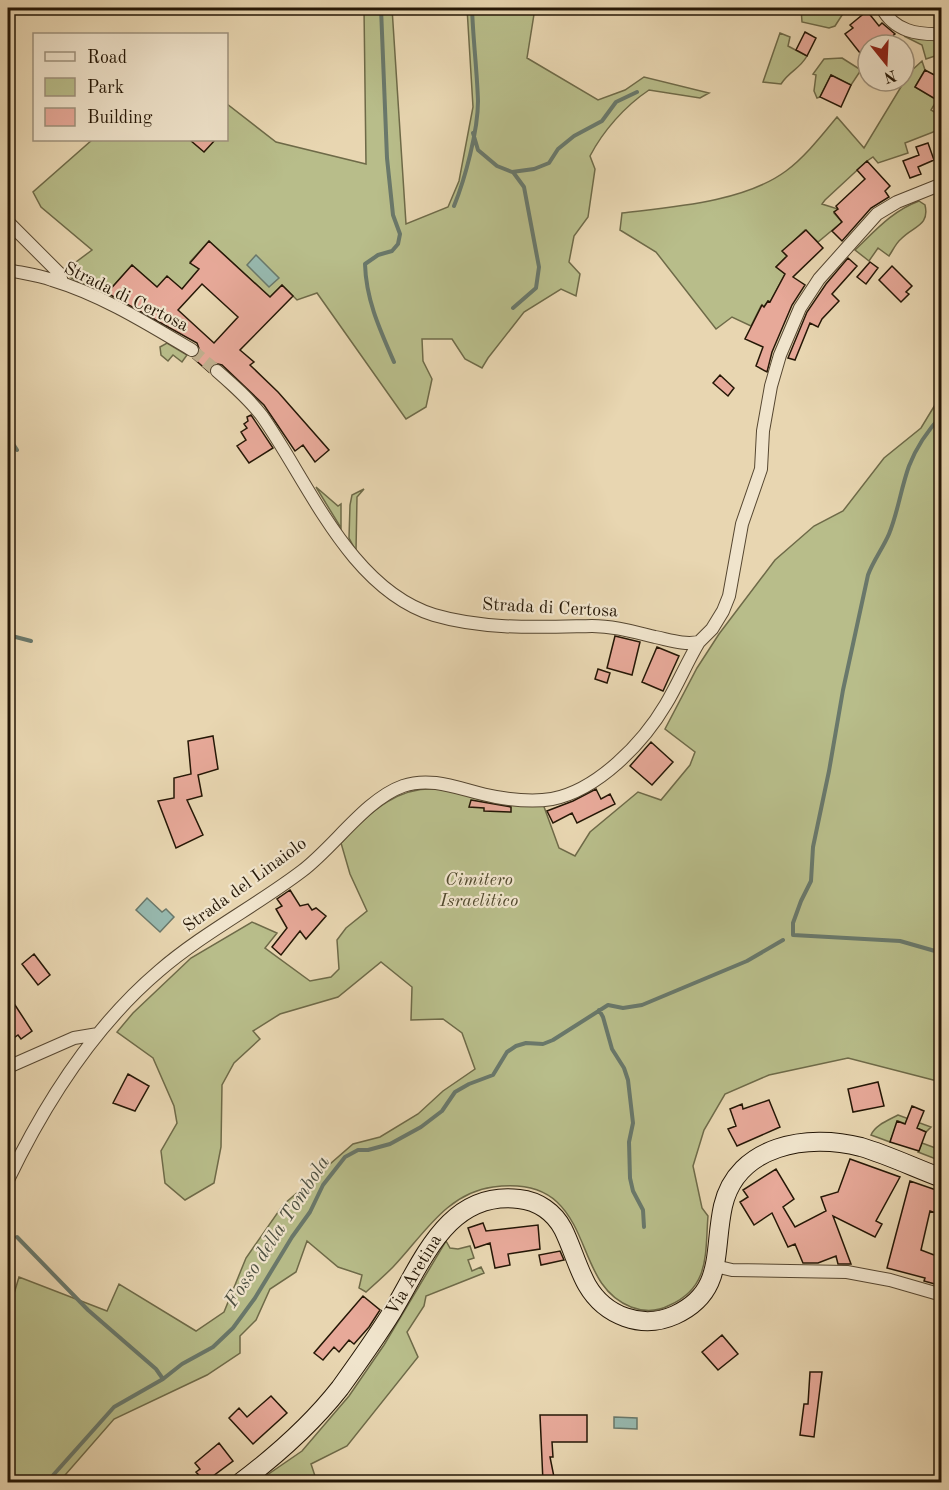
<svg xmlns="http://www.w3.org/2000/svg" width="949" height="1490" viewBox="0 0 949 1490" font-family="'Old Standard TT',serif">
<style>
.green{fill:#b8bd8a;stroke:#6e6a48;stroke-width:1.5}
.water{fill:#97b9af;stroke:#69786b;stroke-width:1.5}
.lines{fill:none;stroke-linecap:round;stroke-linejoin:round}
.stream{stroke:#69786b;stroke-width:4}
.building{fill:#e7a999;stroke:#251706;stroke-width:1.5;fill-rule:evenodd}
.minor-tunnel{stroke:#c1b08f;stroke-width:12;stroke-dasharray:12 6;stroke-linecap:butt}
.minor-casing{stroke:#564731;stroke-width:14}
.secondary-casing{stroke:#251706;stroke-width:20}
.minor{stroke:#f0e4cc;stroke-width:12}
.secondary{stroke:#f0e4cc;stroke-width:18}
.labels{text-anchor:middle;dominant-baseline:central;stroke-width:4.5;stroke-linejoin:round;paint-order:stroke}
.street-label{font-size:18px;fill:#251706;stroke:#f0e4cc}
.park-label{font-size:18px;font-style:italic;fill:#51492e;stroke:#f0e4cc}
.water-label{font-size:20px;font-style:italic;fill:#4d5041;stroke:#f0e4cc}
</style>
<rect width="100%" height="100%" fill="#e8d6b1"/>
<filter id="stains"><feTurbulence type="fractalNoise" baseFrequency=".00333" numOctaves="4"/><feColorMatrix values="0 0 0 0 .2 0 0 0 0 .09 0 0 0 0 .02 0 0 0 .5 -.17"/></filter>
<radialGradient id="worn" r=".72"><stop offset=".6" stop-color="#630" stop-opacity="0"/><stop offset="1" stop-color="#630" stop-opacity=".3"/></radialGradient>
<path class="green" d="M364,8H392L406,224L448,207L459,181L473,107L467,8H535L527,58L598,100L625,90L644,77L709,93L700,98L649,90C625,106 603,131 590,156L595,169L588,217L574,236L569,262L580,274L576,296L561,289L524,312L488,358L482,368L465,359L452,339H422L423,361L432,379L426,407L406,419L317,293L297,300L282,285L270,297L209,241L190,262L199,269L182,289L157,287L132,265L105,295L71,278L64,271L92,250L41,207L33,192L92,140H226L227,104L276,142L366,164Z
M801,8H850L844,12L835,26L829,28L802,22Z
M780,33L790,37L788,46L807,56C799,70 790,70 781,84L763,82Z
M904,36L941,39V54L926,59L922,45Z
M842,58L861,70L851,85L831,75L820,97L817,98L814,91L816,75L813,74L824,59Z
M922,61L925,70L915,87L937,100L931,110L941,116V129L905,143L908,153L878,163L873,157L867,161L825,200L822,204L838,209L834,213L842,222L818,242L805,230L783,251L787,256L776,267L785,274L770,302L768,301L764,307L761,306L751,326L732,317L716,329L656,252L620,230L622,213C673,207 744,202 786,171C805,157 822,135 837,117L864,148L910,72Z
M919,201L925,205C930,226 913,226 901,239C896,243 893,250 889,256L878,248L869,261L855,250C875,231 892,211 919,201Z
M167,343L187,355L182,362L173,355L168,361L161,355L160,347Z
M941,395V1082L848,1058L769,1075L725,1094L704,1130L693,1166L702,1208L708,1216C705,1254 710,1287 670,1305C657,1312 644,1312 631,1307C585,1289 590,1233 557,1202C540,1186 515,1184 493,1187C446,1193 422,1237 393,1267C384,1276 375,1284 366,1292L359,1288L362,1275L338,1267L307,1241L296,1272L270,1289L256,1320L240,1336V1353L207,1375L114,1419L59,1482H8V1308L10,1307L19,1277L107,1311L119,1284L196,1331L224,1312L246,1258L283,1205L353,1144L380,1137L418,1114L443,1091L475,1069L462,1033L443,1019L411,1020L412,987L381,962L338,997L280,1014L253,1031L260,1039L234,1063L222,1085L221,1147L214,1183L185,1200L165,1183L161,1151L177,1123L174,1106L153,1058L117,1032L133,1013L191,958L252,922L277,933L265,948L310,981L331,977L339,969L337,940L346,928L367,911L350,874L341,843C371,811 400,782 447,790C461,792 474,799 487,801C506,803 525,803 543,804L559,848L575,856L590,832L638,792L661,800L690,765L695,752L665,729L697,668L719,634L775,560L814,526L843,511L884,458L921,428Z
M316,487L338,506L341,504V528Z
M364,489L357,497L356,551L349,538L350,505L352,495Z
M898,1115L931,1127L926,1132L898,1121L890,1142L871,1135C875,1125 889,1120 898,1115Z
M922,1143L941,1150V1161L918,1152Z
M446,1241L450,1248L458,1249L470,1246L474,1258L468,1260L472,1271L481,1267L484,1273L426,1296L424,1306L407,1332L418,1357L347,1446L311,1464L317,1482H257L302,1451L349,1396L384,1345Z"/>
<path class="water" d="M256,255L279,278L269,287L247,265Z
M147,898L162,912L166,909L174,917L160,932L136,910Z
M614,1417L637,1418V1429L614,1428Z"/>
<g class="lines">
<path class="stream" d="M381,8L387,158L393,215L400,234L398,244L392,251L378,255L365,264C366,300 380,330 394,362
M473,133L478,150L497,166L512,172L534,169L549,163L558,149L574,136L602,121L616,102L637,92
M513,172L524,187L539,267L536,288L513,308
M454,206C465,179 478,131 478,101C477,70 473,39 472,8
M942,415C928,430 916,448 909,466C901,488 898,512 889,534C883,548 873,561 868,575L843,690L829,771L813,847L811,881L801,901L793,923V935L900,941L942,953
M8,436L17,450
M8,635L31,641
M599,1010L603,1017L612,1049L624,1068L628,1080L633,1123L629,1142L630,1178L633,1191L643,1210L644,1227
M17,1237L88,1310L156,1369L163,1379
M47,1482L114,1407L163,1379L182,1364L213,1347L233,1328L255,1298L292,1237L310,1212L323,1185L345,1157L358,1150H368L390,1144L421,1127L442,1111L455,1092L469,1084L493,1075L507,1052L516,1046L526,1043L543,1044L553,1040L608,1005L623,1008L642,1005L747,961L783,940"/>
</g>
<path class="building" d="M867,11L879,26L882,23L895,34L880,45H868V63L845,34L853,28L850,25Z
M805,32L816,38L807,56L796,50Z
M925,70L942,79V103L915,87Z
M831,75L851,85L841,107L820,97Z
M190,140H215L204,152Z
M928,143L934,160L918,167L921,174L910,178L903,161L919,155L916,147Z
M867,161L890,186L885,191L889,197L871,208L842,241L832,231L842,222L834,212L838,209L836,206L865,179L857,170Z
M806,230L823,248L793,277L805,285L792,305L772,352L767,372L756,366L763,347L745,339L762,305L764,307L768,301L770,302L785,274L776,267L787,256L782,251Z
M209,241L270,297L282,285L293,296L240,350L254,362L250,365L278,392L329,450L315,462L303,445L295,451L264,405L222,365L214,363L210,366L209,372L193,358L199,355L200,351L197,343L107,293L132,265L157,287L167,276L182,289L199,269L190,263ZM202,284L238,317L214,343L178,310Z
M848,258L857,266L832,294L839,301L822,319L818,327L810,323L795,360L788,358L807,312L826,284Z
M870,262L878,268L866,284L857,277Z
M892,266L912,286L906,292L909,294L901,302L879,280Z
M720,375L734,388L728,396L713,383Z
M251,415L273,448L249,463L237,446L246,440L241,432L247,428L244,424L248,421L247,417Z
M615,636L640,642L632,675L607,668Z
M657,647L679,656L663,691L642,682Z
M598,669L610,673L607,683L595,679Z
M213,736L218,769L198,775L202,796L187,800L203,835L176,848L158,801L174,798V778L191,774L188,741Z
M651,742L673,762L652,785L630,766Z
M596,789L601,799L610,794L615,804L577,823L572,813L553,823L547,811L573,801Z
M471,800L511,807V812L484,811V808L469,807Z
M290,890L300,906L308,904L312,910L316,908L326,916L306,939L300,931L281,955L272,947L287,928L276,909L282,906L277,899Z
M34,954L50,975L38,985L22,964Z
M15,1005L32,1031L21,1039L18,1035L8,1042V1010Z
M128,1074L149,1086L135,1111L113,1103Z
M878,1082L884,1106L853,1112L848,1089Z
M769,1100L780,1127L737,1146L728,1129L736,1126L730,1109L742,1104L743,1109Z
M912,1106L924,1111L917,1128L926,1132L919,1151L890,1142L897,1121L905,1124Z
M850,1159L900,1177L876,1221L882,1224L875,1237L833,1216L851,1264H838L836,1256L818,1263H803L795,1244L788,1247L772,1213L754,1225L740,1202L748,1197L743,1190L776,1169L794,1199L783,1207L795,1227L826,1211L821,1197L838,1192Z
M910,1181L942,1192V1215L930,1211L921,1250L942,1258V1286L924,1281L925,1278L887,1268Z
M483,1223L486,1231L538,1225L540,1249L508,1254L510,1265L495,1268L490,1243L475,1248L468,1228Z
M560,1251L564,1260L541,1265L539,1255Z
M363,1296L380,1310L369,1327L354,1344L349,1340L339,1352L334,1347L323,1360L314,1353Z
M722,1335L738,1354L718,1370L702,1352Z
M810,1372H822L814,1437L800,1435L804,1404H808Z
M271,1396L287,1413L253,1444L229,1418L239,1408L247,1417Z
M540,1415H587V1442H552L553,1457H550L555,1482H543Z
M219,1443L233,1461L205,1482L196,1472L200,1469L195,1463Z"/>
<g class="lines">
<path class="minor-tunnel" d="M192,350L217,371"/>
<g class="minor-casing">
<path id="minor" d="M882,8C894,31 917,35 942,34
M8,222L60,274L62,283
M8,270C22,273 38,275 52,280C102,295 148,324 192,350
M217,371C233,385 249,399 262,416C309,483 350,589 434,615C485,630 540,627 592,626C614,626 634,632 655,637C670,640 684,645 699,642L712,629L723,611L729,596L742,524L761,469L763,431L771,386L780,355L800,308L819,279L877,214L897,202L942,184
M8,1067L74,1038L98,1034
M8,1180C45,1103 93,1027 159,971C203,933 256,906 302,871C334,847 366,799 403,786C435,775 465,792 496,797C513,800 535,802 552,799C598,790 643,743 666,704C678,684 687,662 699,642
M715,1266L732,1270L847,1272L890,1280L942,1295"/>
</g>
<g class="secondary-casing">
<path id="secondary" d="M241,1482C278,1454 311,1425 340,1388C358,1363 376,1338 392,1312C422,1263 447,1190 519,1199C538,1201 554,1212 563,1229C572,1247 577,1267 587,1285C605,1316 642,1330 675,1315C725,1292 713,1251 723,1206C737,1145 808,1133 861,1147C888,1155 915,1168 942,1178"/>
</g>
<use href="#minor" class="minor"/>
<use href="#secondary" class="secondary"/>
</g>
<g class="labels">
<g class="street-label">
<text transform="translate(126 297) rotate(26)">Strada di Certosa</text>
<text transform="translate(550 608) rotate(3)">Strada di Certosa</text>
<text transform="translate(245 885) rotate(-36)">Strada del Linaiolo</text>
<text transform="translate(414 1275) rotate(-59)">Via Aretina</text>
</g>
<g class="park-label">
<text x="479" y="880">Cimitero<tspan x="479" dy="21">Israelitico</tspan></text>
</g>
<g class="water-label">
<text transform="translate(278 1232) rotate(-57)">Fosso della Tombola</text>
</g>
</g>
<rect width="949" height="1490" fill="none" stroke="#e8d6b1" stroke-width="30"/>
<rect x="9" y="9" width="931" height="1472" fill="none" stroke="#251706" stroke-width="3"/>
<rect x="15" y="15" width="919" height="1460" fill="none" stroke="#251706" stroke-width="1.5"/>
<rect x="33" y="33" width="195" height="108" fill="#f0e4cc" stroke="#9f927d" stroke-width="1.5"/>
<rect x="45" y="52" width="30" height="9" fill="#f0e4cc" stroke="#9f927d" stroke-width="1.5"/>
<text x="87" y="63" font-size="18" fill="#251706">Road</text>
<rect x="45" y="78" width="30" height="18" fill="#b8bd8a" stroke="#9f927d" stroke-width="1.5"/>
<text x="87" y="93" font-size="18" fill="#251706">Park</text>
<rect x="45" y="108" width="30" height="18" fill="#e7a999" stroke="#9f927d" stroke-width="1.5"/>
<text x="87" y="123" font-size="18" fill="#251706">Building</text>
<g transform="translate(886 63) rotate(162)"><circle r="28" fill="#f0e4cc" stroke="#9f927d" stroke-width="1.5"/>
<path d="M0-4.5L10 22L0 15L-10 22Z" fill="#8f2418"/>
<text y="-9" font-size="16" font-weight="bold" text-anchor="middle" fill="#251706">N</text>
</g>
<rect width="100%" height="100%" filter="url(#stains)"/>
<rect width="100%" height="100%" fill="url(#worn)"/>
</svg>
